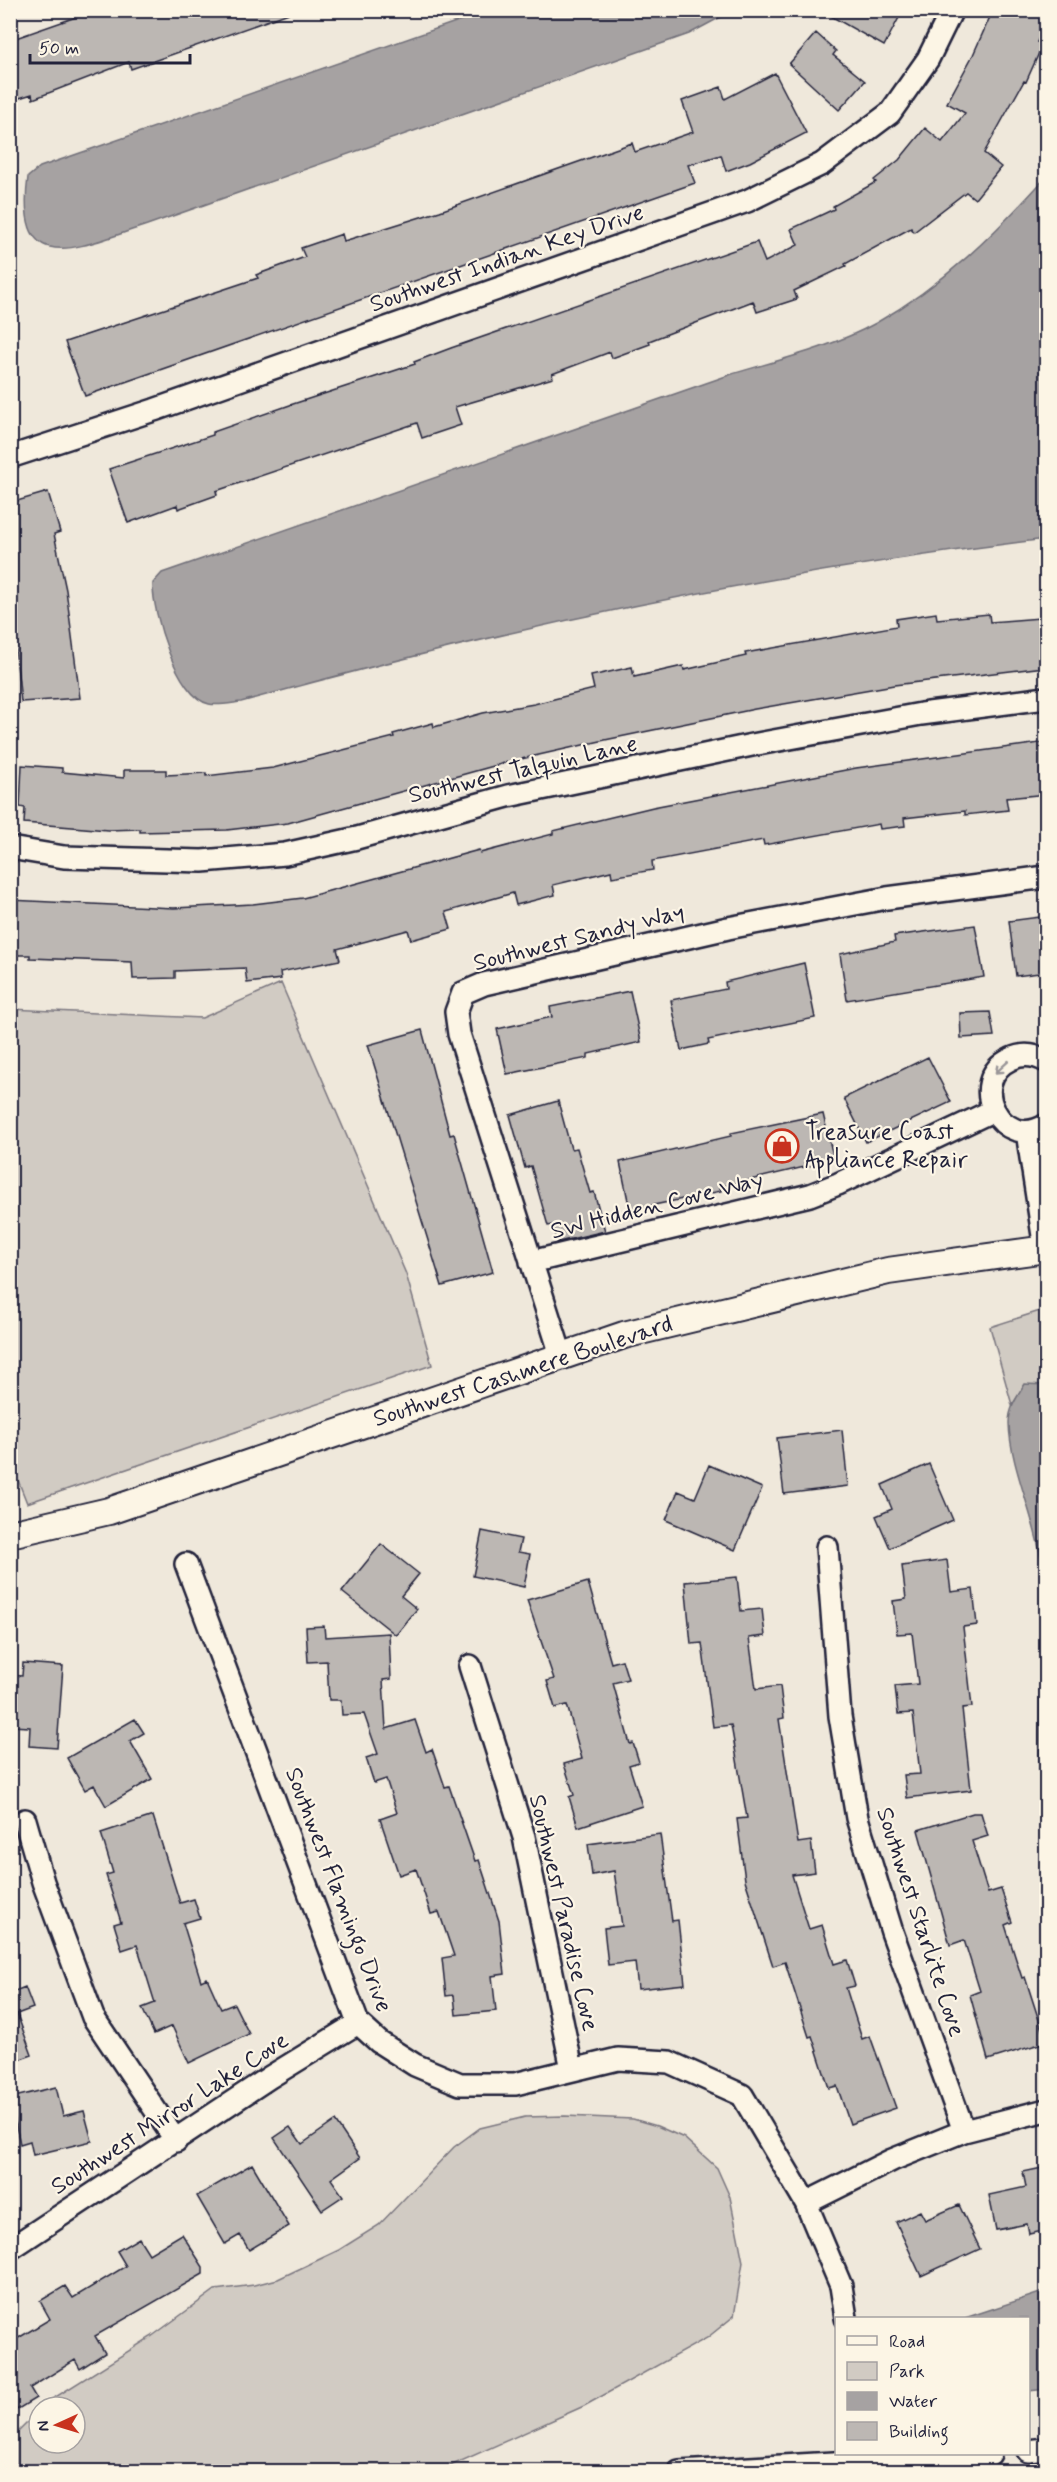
<svg xmlns="http://www.w3.org/2000/svg" width="1057" height="2482" viewBox="0 0 1057 2482" font-family="Mynerve,sans-serif">
<style>
.green{fill:#d1cbc3;stroke:#7a767f;stroke-width:1.5}
.water{fill:#a6a2a2;stroke:#716f79;stroke-width:1.5}
.building{fill:#bcb7b3;stroke:#22223b;stroke-width:1.5}
.lines{fill:none;stroke-linecap:round;stroke-linejoin:round}
.minor-casing{stroke:#22223b;stroke-width:26}
.tertiary-casing{stroke:#22223b;stroke-width:30}
.minor{stroke:#fcf5e5;stroke-width:21}
.tertiary{stroke:#fcf5e5;stroke-width:26}
.oneway{stroke:#9a9698}
.labels{text-anchor:middle;dominant-baseline:central;stroke-width:4.5;stroke-linejoin:round;paint-order:stroke}
.street-label{font-size:24px;fill:#22223b;stroke:#fcf5e5}
.poi-label{font-size:24px;fill:#22223b;stroke:#fcf5e5;text-anchor:start}
</style>
<rect width="100%" height="100%" fill="#efe8db"/>
<filter id="ink" filterUnits="userSpaceOnUse"><feTurbulence type="fractalNoise" baseFrequency=".0167" numOctaves="2"/><feDisplacementMap in="SourceGraphic" scale="12" xChannelSelector="R" yChannelSelector="G"/><feConvolveMatrix kernelMatrix="1 2 1 2 8 2 1 2 1" color-interpolation-filters="sRGB"/></filter>
<g filter="url(#ink)">
<path class="green" d="M281,983L406,1274L432,1365L27,1503L10,1460L11,1009L202,1018Z
M1046,1309V1385H1025L1012,1405L990,1327Z
M565,2116L633,2119L657,2126L684,2138L717,2168L730,2197L743,2262L734,2316L707,2338L584,2406L439,2471H11V2439L39,2411V2443H75V2407H43L46,2403L151,2337L215,2290L254,2285L278,2279L339,2250L379,2225L454,2147L480,2128L525,2117Z"/>
<path class="water" d="M490,10L732,11L689,34L147,225C83,245 14,283 28,177L40,167Z
M1046,177V539C775,571 505,628 241,702C232,703 218,706 209,704C177,697 152,612 153,583L162,573L729,375C778,360 831,348 876,323C943,285 995,234 1046,177Z
M1025,1384L1046,1385V1811L1039,1774L1041,1559C1034,1514 1010,1466 1009,1423C1009,1408 1017,1397 1025,1384Z
M1046,2291V2389L1029,2391L1028,2318H965Z"/>
<path class="building" d="M96,10H289V13L131,69L129,62L33,99L32,94L10,101V40Z
M820,10H903L884,46Z
M993,10H1047V21L1037,42L1043,44L1026,82L1024,81L984,153L1001,167L975,199L966,192L914,232L911,228L845,264L846,266L794,291L797,299L757,312L753,301L649,341L650,344L612,358L610,352L552,374L553,378L455,407L461,425L422,438L417,423L216,491L217,495L178,509L177,505L128,523L109,469L213,435V432L290,405L415,364L414,362L451,348L757,242L765,262L798,245L791,229L834,209L833,206L876,182L874,180L899,160L925,128L942,142L965,113L947,103L973,55Z
M816,33L836,51L833,55L865,81L839,110L789,64Z
M775,73L806,133L750,162L726,171L721,155L688,165L695,183L85,396L65,342L258,278L256,275L305,257L301,248L342,234L344,241L440,211L632,143L635,152L693,132L682,101L721,87L725,99Z
M48,492L60,532L54,534L66,590L80,698L21,702L10,599V503Z
M936,613L937,619L989,614L990,622L1040,618L1044,667L894,685L755,709L605,740L508,762L288,823L227,830L140,832V829L108,830L24,823L25,808L20,807L22,765L62,768V772L124,778V770H166V775L206,773V776L273,768L394,737L393,734L433,723L434,727L483,713L534,704L594,689L591,676L632,667L634,677L683,666L684,670L746,656L745,653L897,626L896,619Z
M1047,742V794L1006,798L1008,810L965,815V811L904,818L905,826L880,829L879,824L764,845L763,840L652,861L653,870L612,877L611,871L578,879L553,885L555,895L516,905L513,893L446,912L451,929L411,940L408,930L337,949L340,960L280,972L281,979L247,983L245,968L175,971V978L133,979L132,962L30,958V955H10V900L174,908L253,904L303,898L479,850L480,853L553,834V831L653,807L856,768Z
M1047,916V972L1016,976L1009,921Z
M975,925L984,977L847,1000L840,954L895,942L894,936Z
M804,963L815,1018L708,1040L709,1044L681,1050L671,1000L726,989L725,982Z
M630,991L641,1042L588,1054V1058L507,1074L497,1029L552,1017L550,1007Z
M990,1012L994,1036L961,1038L960,1013Z
M422,1030L450,1135L454,1134L493,1272L442,1286L368,1045Z
M928,1057L951,1102L866,1142L844,1098Z
M558,1101L571,1149L577,1148L590,1193L594,1192L605,1231L558,1242L553,1225L548,1226L531,1166L525,1168L510,1115Z
M823,1114L834,1160L720,1187L721,1191L630,1210L620,1162L731,1136V1133Z
M842,1430L848,1486L784,1494L777,1438Z
M929,1464L953,1520L890,1548L876,1516L892,1509L882,1485Z
M709,1465L762,1488L735,1550L666,1520L678,1491L695,1498Z
M482,1531L521,1539L518,1552L530,1554L524,1587L473,1576Z
M381,1544L419,1574L401,1596L417,1609L396,1635L342,1592Z
M947,1560L951,1592L973,1589L977,1625L963,1627L972,1707L962,1708L971,1790L907,1798L904,1775L920,1774L913,1713L898,1714L895,1686L918,1684L912,1633L897,1634L893,1601L906,1599L902,1566Z
M737,1577L741,1611L762,1609L765,1636L749,1638L756,1689L780,1686L784,1718L779,1719L798,1843L811,1841L815,1872L792,1875L809,1929L822,1925L834,1964L847,1960L855,1986L846,1988L862,2039L870,2036L896,2108L850,2124L837,2086L829,2088L812,2036L809,2037L785,1962L773,1966L745,1880L737,1819L747,1818L731,1725L713,1727L702,1643L691,1644L685,1582Z
M588,1582L611,1663L622,1660L628,1679L613,1683L630,1744L633,1743L639,1762L629,1765L642,1806L578,1827L569,1797L574,1795L564,1764L582,1759L567,1705L555,1708L547,1681L554,1679L527,1600Z
M324,1626L325,1637L389,1633L391,1679L383,1680L386,1729L415,1720L426,1752L432,1749L445,1787L449,1786L475,1861L479,1860L499,1921L505,1974L492,1976L496,2011L456,2015L454,1995L446,1996L442,1958L454,1956L439,1912L431,1914L416,1869L399,1875L380,1819L397,1813L386,1779L374,1783L366,1758L378,1754L364,1714L342,1715L341,1700H329L327,1661L308,1662L306,1627Z
M23,1663L63,1666L57,1748L29,1746L30,1727L10,1726V1675L22,1676Z
M135,1719L144,1733L130,1741L152,1779L106,1806L94,1785L85,1790L67,1758Z
M973,1813H981L988,1836L972,1841L988,1893L1001,1889L1012,1922L1005,1925L1022,1978L1025,1977L1046,2042L988,2060L970,1995L980,1991L964,1940L950,1945L918,1830Z
M153,1816L180,1903L194,1899L200,1918L183,1923L201,1981L207,1978L221,2009L234,2004L249,2034L189,2063L172,2026L154,2034L142,2008L155,2003L137,1945L122,1950L114,1924L121,1922L106,1875L113,1873L101,1833Z
M660,1834L672,1921L678,1920L685,1984L638,1989L635,1962L608,1965L604,1928L622,1926L614,1871L592,1875L588,1844Z
M25,1987L33,2008L17,2014L32,2055L10,2063V1993Z
M56,2087L63,2116L84,2111L92,2141L33,2155L30,2141L20,2144L10,2098Z
M335,2121L360,2158L331,2179L343,2196L322,2210L274,2138L290,2127L302,2144Z
M252,2164L289,2226L249,2250L240,2235L225,2244L197,2196Z
M1047,2167V2230L1029,2234L1027,2224L996,2230L989,2195L1026,2187L1023,2172Z
M959,2205L980,2249L921,2276L896,2222L920,2211L925,2220Z
M182,2234L203,2267V2274L95,2336L105,2353L80,2369L75,2360L30,2388L36,2398L10,2414V2343L50,2319L40,2301L65,2286L73,2298L126,2266L117,2251L139,2238L149,2254Z"/>
<g class="lines">
<g class="minor-casing">
<path id="minor" d="M10,457L154,410L747,201L822,164L890,113L928,59L952,10
M10,848L64,857L202,861L285,854L357,838L508,796L752,745L921,714L1046,698
M1046,1061C1035,1055 1023,1053 1011,1059C964,1081 1002,1153 1046,1125
M1027,1132L1045,1249
M531,1262L810,1195L838,1184L992,1111
M561,1355L459,1034L456,1012L463,993L484,984L728,928L887,898L1046,877
M827,1547L840,1716L857,1818L892,1932L964,2131
M186,1564L358,2023L379,2042L415,2065L460,2084H515L618,2059L669,2062L742,2095L806,2203L841,2286L846,2318
M470,1666L524,1837L572,2069
M25,1820L43,1882L93,2017L176,2141
M806,2203L892,2160L964,2131L1046,2110
M10,2249L270,2077L358,2023
M1028,2451L1046,2449
M679,2472L990,2454"/>
</g>
<g class="tertiary-casing">
<path id="tertiary" d="M10,1534L109,1511L624,1335L888,1271L1046,1249"/>
</g>
<use href="#minor" class="minor"/>
<use href="#tertiary" class="tertiary"/>
</g>
<defs><path id="oneway-shaft" d="M-6 0H5M1.5-3L5.5 0L1.5 3" fill="none" stroke-width="1.6" stroke-linecap="round" stroke-linejoin="round" transform="scale(1.5)"/></defs>
<use class="oneway" href="#oneway-shaft" transform="translate(1002 1067) rotate(138)"/>
</g>
<defs>
<g id="shop-ring" transform="scale(1.725)"><circle r="9.5" fill="#fcf5e5" stroke="#c8321e" stroke-width="1.5"/><path d="M-5-2.5h2.3a2.7 3.5 0 0 1 5.4 0H5L5.5 6h-11ZM-1.5-2.5h3a1.5 2.3 0 0 0-3 0Z" fill="#c8321e"/></g>
</defs>
<g fill-rule="evenodd">
<use href="#shop-ring" x="782" y="1146"/>
</g>
<g class="labels">
<g class="street-label">
<text transform="translate(507 259) rotate(-19)">Southwest Indian Key Drive</text>
<text transform="translate(523 770) rotate(-13)">Southwest Talquin Lane</text>
<text transform="translate(579 938) rotate(-14)">Southwest Sandy Way</text>
<text transform="translate(657 1206) rotate(-14)">SW Hidden Cove Way</text>
<text transform="translate(523 1372) rotate(-18)">Southwest Cashmere Boulevard</text>
<text transform="translate(338 1890) rotate(69)">Southwest Flamingo Drive</text>
<text transform="translate(563 1913) rotate(77)">Southwest Paradise Cove</text>
<text transform="translate(920 1922) rotate(72)">Southwest Starlite Cove</text>
<text transform="translate(170 2114) rotate(-33)">Southwest Mirror Lake Cove</text>
</g>
<g class="poi-label">
<text x="805" y="1132">Treasure Coast<tspan x="805" dy="28">Appliance Repair</tspan></text>
</g>
</g>
<rect width="1057" height="2482" fill="none" stroke="#fcf5e5" stroke-width="36"/>
<rect x="18" y="18" width="1021" height="2446" fill="none" stroke="#22223b" stroke-width="2" filter="url(#ink)"/>
<rect x="835" y="2317" width="195" height="138" fill="#fcf5e5" stroke="#a5a1a1" stroke-width="1.5"/>
<rect x="847" y="2336" width="30" height="9" fill="#fcf5e5" stroke="#a5a1a1" stroke-width="1.5"/>
<text x="889" y="2347" font-size="18" fill="#22223b">Road</text>
<rect x="847" y="2362" width="30" height="18" fill="#d1cbc3" stroke="#a5a1a1" stroke-width="1.5"/>
<text x="889" y="2377" font-size="18" fill="#22223b">Park</text>
<rect x="847" y="2392" width="30" height="18" fill="#a6a2a2" stroke="#a5a1a1" stroke-width="1.5"/>
<text x="889" y="2407" font-size="18" fill="#22223b">Water</text>
<rect x="847" y="2422" width="30" height="18" fill="#bcb7b3" stroke="#a5a1a1" stroke-width="1.5"/>
<text x="889" y="2437" font-size="18" fill="#22223b">Building</text>
<g transform="translate(57 2425) rotate(266)"><circle r="28" fill="#fcf5e5" stroke="#a5a1a1" stroke-width="1.5"/>
<path d="M0-4.5L10 22L0 15L-10 22Z" fill="#c8321e"/>
<text y="-9" font-size="16" font-weight="bold" text-anchor="middle" fill="#22223b">N</text>
</g>
<path d="M30 54v9h160v-9" fill="none" stroke="#22223b" stroke-width="3"/>
<text x="39" y="54" font-size="18" fill="#22223b" stroke="#fcf5e5" stroke-width="4.5" paint-order="stroke">50 m</text>
</svg>
